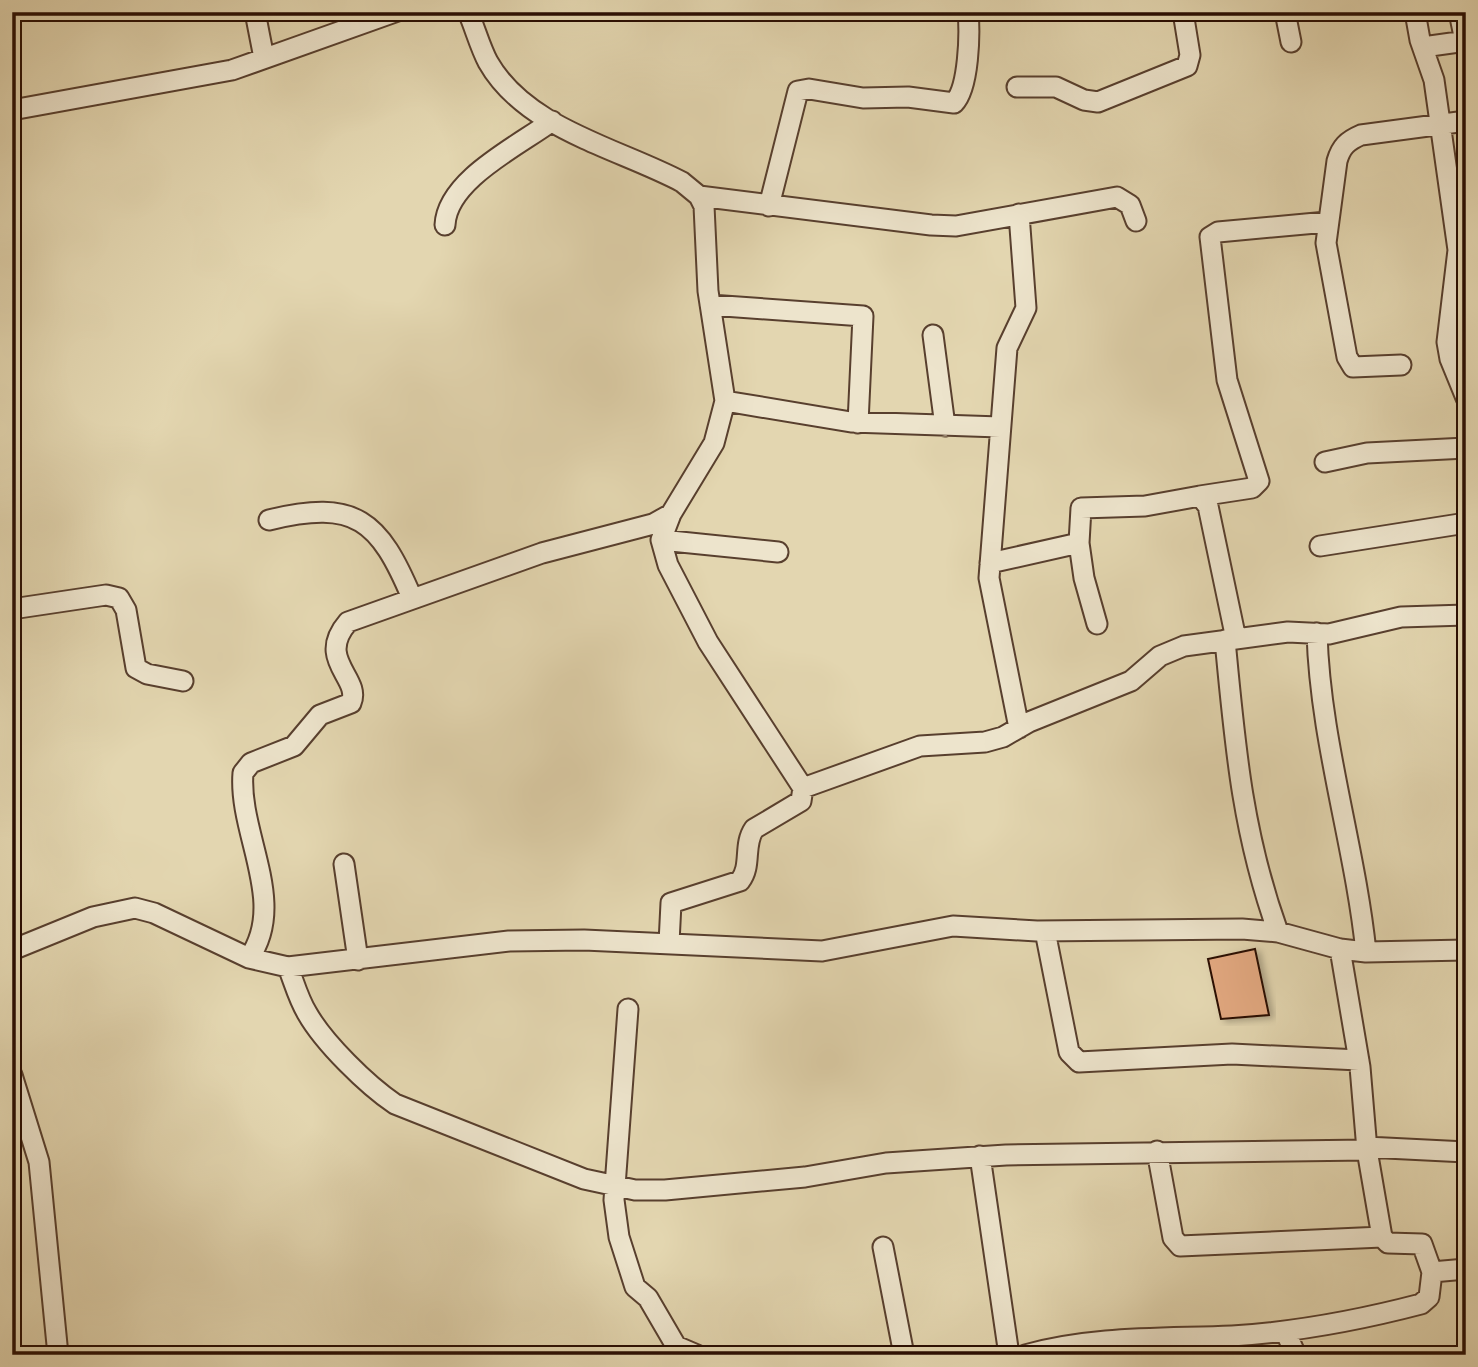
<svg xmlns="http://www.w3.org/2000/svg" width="1478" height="1367" viewBox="0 0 1478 1367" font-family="Cardo,serif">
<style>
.building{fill:#e1a77f;stroke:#290d02;stroke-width:2;filter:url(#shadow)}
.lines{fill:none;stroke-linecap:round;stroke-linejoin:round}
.minor-casing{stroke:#583f2e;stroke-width:23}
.minor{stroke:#ede4cc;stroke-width:19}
</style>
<defs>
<filter id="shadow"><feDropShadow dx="4.5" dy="2.5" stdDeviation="3.5" flood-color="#0004"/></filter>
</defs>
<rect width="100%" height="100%" fill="#e3d6b0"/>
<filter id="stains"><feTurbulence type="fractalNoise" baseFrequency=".00286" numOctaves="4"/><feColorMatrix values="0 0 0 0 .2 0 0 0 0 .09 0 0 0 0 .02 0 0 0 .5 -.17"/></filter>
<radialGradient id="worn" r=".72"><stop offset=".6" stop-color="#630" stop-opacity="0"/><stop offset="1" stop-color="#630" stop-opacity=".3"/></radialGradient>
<path class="building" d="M1255,949L1269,1015L1221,1019L1208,959Z"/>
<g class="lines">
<g class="minor-casing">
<path id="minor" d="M255,12L264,58
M468,12C475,28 480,47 488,62C526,129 618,148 682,182L699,196L704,206L708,291L725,401L714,443L671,514L661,540L668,565L708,642L803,788L801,801L754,829C743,845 752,866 740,881L671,903L669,943
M1285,12L1291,42
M1415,12L1420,40L1434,80L1458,250L1447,342L1450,359L1466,398
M1459,12L1465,41
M1423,47L1466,41
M1017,87H1056L1084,100L1098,102L1187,66L1190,55L1183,12
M12,110L232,70L395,12
M699,196L931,225L956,226L1117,197L1130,205L1136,221
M769,206L798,91L809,89L863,98L908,97L954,103C969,88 970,33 968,12
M445,225C447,180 518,146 552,121
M710,305L863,316L858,423
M933,335L945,426
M1401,365L1353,367L1347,357L1326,243L1337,161C1341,147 1347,141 1361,135L1466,121
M725,401L851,422L1000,427
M1325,462L1367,453L1466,448
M1200,496L1252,488L1259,481L1227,380L1210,237L1218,232L1327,222
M269,520C356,499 379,520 412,598
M661,540L778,552
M1079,543L1084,578L1097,624
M1320,546L1466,523
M990,563L1079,543L1081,508L1145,506L1200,496L1208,506L1236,639
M12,609L106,595L119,598L126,610L136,668L147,674L183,681
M1317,633C1320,741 1355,845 1366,952
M1225,640C1235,745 1242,832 1278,932
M1019,728L989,578L1007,348L1026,308L1019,214
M803,788L920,746L985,742L1003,737L1029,722L1131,681L1160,656L1184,646L1288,632L1329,634L1401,617L1466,615
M344,864L358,960
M1045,931L1069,1052L1079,1062L1232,1054L1359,1060
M1340,949L1360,1067L1367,1150L1382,1237L1388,1243L1422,1244L1432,1272
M12,950L93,917L135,908L154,913L249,958L288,967L509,941L584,940L822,951L953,926L1037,931L1242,929L1278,932L1340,949L1366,952L1466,950
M249,958C288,902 238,834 243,773L251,763L294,746L320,715L351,703C362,678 315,660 348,622L542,553L653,524L671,514
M288,967C294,982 298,998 307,1013C324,1043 367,1085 395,1104L584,1179L635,1190H665L805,1177L886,1163L1006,1155L1367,1150
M628,1009L614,1200L619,1237L635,1287L648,1298L676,1346L697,1355
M12,1075L39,1162L58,1355
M1366,1147L1466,1152
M1157,1151L1173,1238L1180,1246L1382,1237
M980,1156L1009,1355
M883,1247L904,1355
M1285,1331L1296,1355
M1025,1355C1094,1336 1161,1339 1232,1336C1295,1332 1360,1320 1421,1304L1429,1297L1432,1272L1466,1269"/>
</g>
<use href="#minor" class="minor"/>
</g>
<rect width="1478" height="1367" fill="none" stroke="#e3d6b0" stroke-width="42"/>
<rect x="14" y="14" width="1450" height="1339" fill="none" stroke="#290d02" stroke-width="3.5"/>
<rect x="21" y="21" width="1436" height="1325" fill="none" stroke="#290d02" stroke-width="2"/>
<rect width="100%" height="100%" filter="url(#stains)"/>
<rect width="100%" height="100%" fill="url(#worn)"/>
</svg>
